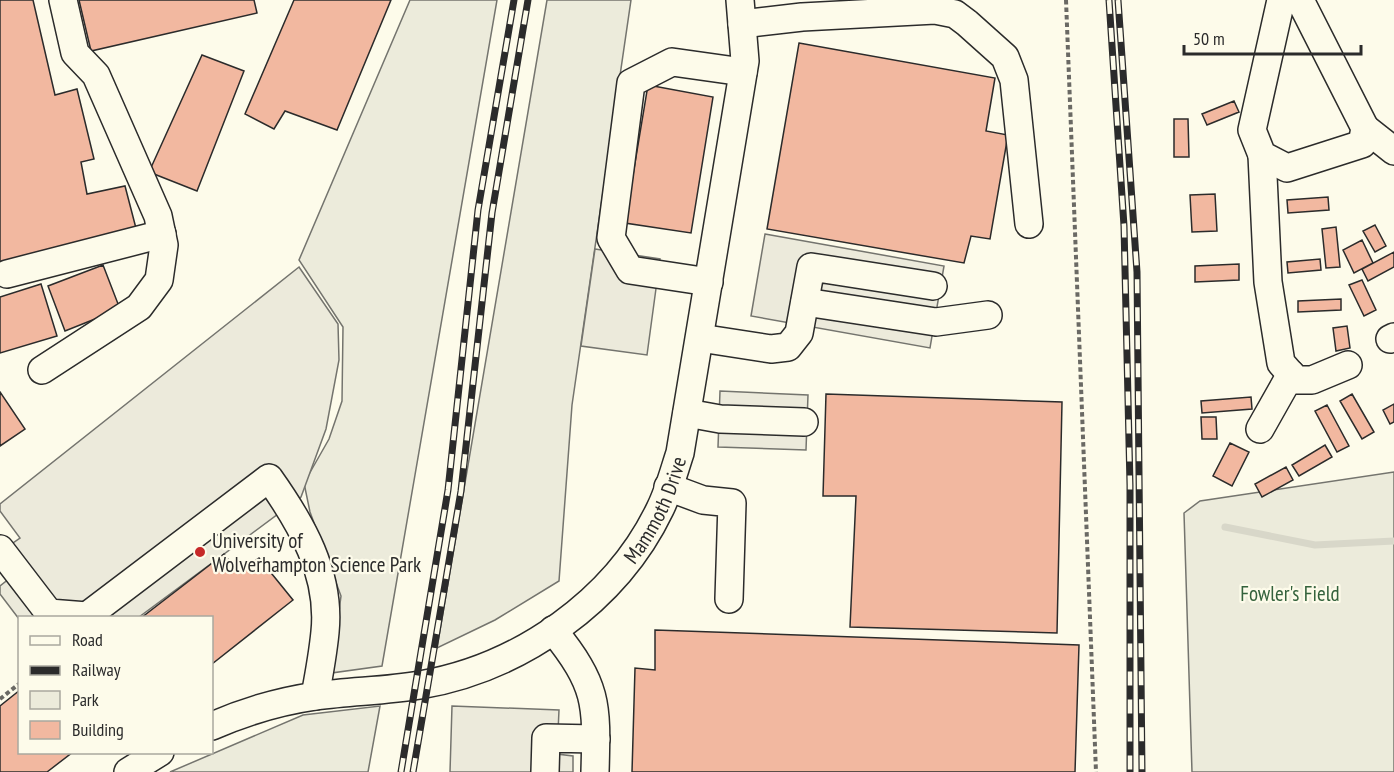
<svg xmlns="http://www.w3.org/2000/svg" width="1394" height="772" viewBox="0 0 1394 772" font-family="'PT Sans Narrow',sans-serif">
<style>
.green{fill:#ecebdb;stroke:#74746e;stroke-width:1.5}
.parking{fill:#eceadb;stroke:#74746e;stroke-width:1.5}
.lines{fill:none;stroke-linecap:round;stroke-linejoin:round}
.stream{stroke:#d8d7c9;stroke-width:7}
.building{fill:#f2b8a0;stroke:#2b2b2b;stroke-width:1.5}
.minor-casing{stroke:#2b2b2b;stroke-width:30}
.path{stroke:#6a6964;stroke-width:4;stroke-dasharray:4.5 3;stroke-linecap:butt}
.minor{stroke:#fdfbea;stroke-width:27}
.rail-casing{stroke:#2b2b2b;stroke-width:7}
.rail{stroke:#fdfbea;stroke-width:4.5;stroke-dasharray:14;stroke-linecap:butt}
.poi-dot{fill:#c62828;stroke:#fdfbea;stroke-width:2}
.labels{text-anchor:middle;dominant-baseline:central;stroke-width:4.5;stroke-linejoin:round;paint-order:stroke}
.street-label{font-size:21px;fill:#2b2b2b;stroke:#fdfbea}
.poi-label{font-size:21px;fill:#2b2b2b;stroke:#fdfbea;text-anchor:start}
.park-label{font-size:21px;fill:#34623c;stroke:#fdfbea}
</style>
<rect width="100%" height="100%" fill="#fdfbea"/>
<path class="green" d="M410,0H497L382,666L331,673L341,596L310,512L304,483L329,439L342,401L343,327L299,260Z
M547,0H631L572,405L559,581L495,620L437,648Z
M1394,472V772H1192L1184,513L1200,501Z
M380,706L368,772H170L303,715Z"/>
<path class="parking" d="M765,234L944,266L930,348L751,316Z
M595,249L660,259L647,355L581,346Z
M299,267L338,324L339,360L326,429L301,497L139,617L19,619L0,594V586L10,578L0,552L20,538L0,511V504Z
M720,391L808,395L806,450L718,447Z
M452,706L559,710L557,754L573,756V772H450Z"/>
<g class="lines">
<path class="stream" d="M1225,527L1315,545L1394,541"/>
</g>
<path class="building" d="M0,0H33L55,95L77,89L94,159L81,162L87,194L125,186L138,236L0,269Z
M79,0H254L257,13L91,51Z
M294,0H391L337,130L285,111L274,129L245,114Z
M799,43L995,78L986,131L1008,135L990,239L971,236L964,263L767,229Z
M202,55L244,71L197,191L149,172Z
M648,85L713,97L691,233L625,223Z
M1234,101L1239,112L1207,125L1202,114Z
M1174,119H1188L1189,157H1174Z
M1215,194L1217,231L1192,232L1190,195Z
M1328,197L1329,210L1288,213L1287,200Z
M1375,225L1386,246L1375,252L1363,231Z
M1336,227L1340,267L1326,268L1322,229Z
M1362,240L1373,263L1354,273L1343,250Z
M1394,252V267L1368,281L1362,269Z
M1320,259L1321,270L1288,273L1287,262Z
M1239,264V280L1195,282V266Z
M103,265L120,309L65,331L48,286Z
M1362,280L1376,310L1364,316L1349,285Z
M41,284L57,336L0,353V297Z
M1341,299V310L1298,312V301Z
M1347,326L1350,348L1336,351L1333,328Z
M0,392L25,429L0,446Z
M826,394L1062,402L1057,633L850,627L856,496H823Z
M1352,394L1374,432L1362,439L1340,401Z
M1251,397L1252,409L1202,413L1201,401Z
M1394,404V422L1390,424L1383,410Z
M1327,405L1349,446L1337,452L1315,411Z
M1201,417H1216L1217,439H1202Z
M1230,443L1249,452L1232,486L1213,476Z
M1325,445L1332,457L1299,476L1292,465Z
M1286,467L1293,480L1262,497L1255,484Z
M224,554L238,573L259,558L293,600L212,664V618H141Z
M655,630L1079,645L1075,772H632L635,668L655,670Z
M20,690V752H73L47,772H0V706Z"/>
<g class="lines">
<g class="minor-casing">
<g id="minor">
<path d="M1281,0L1252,130L1262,155L1287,168L1362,144L1365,128L1300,0"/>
<path d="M742,24L802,17L935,10L955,14L967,23L1005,57L1014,80L1029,224"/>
<path d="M1365,128L1394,151"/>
<path d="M1262,155L1268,282L1281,363L1296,380H1312L1348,365"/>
<path d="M7,274L162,234"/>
<path d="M709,282L630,270L611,238L631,83L672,62L743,72"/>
<path d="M805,302L936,322L988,315"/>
<path d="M700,338L771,349L788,347L799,333L811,267L933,286"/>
<path d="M1390,339L1394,337"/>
<path d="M42,370L139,307L159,280L164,245L158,216L96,75L75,53L63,0"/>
<path d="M687,413L720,419L804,422"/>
<path d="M1260,429L1291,374"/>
<path d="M668,487L703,500L732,503L729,599"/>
<path d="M0,549L49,613L87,616L269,478C301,523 331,574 325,632C323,653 319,675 315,696"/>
<path d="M553,630C598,686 597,703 595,772"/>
<path id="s1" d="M212,726C244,712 281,701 316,696C351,691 386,691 420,685C520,668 616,601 660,509C669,491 674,471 680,453L745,61L740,0"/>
<path d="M128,772L160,752"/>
<path d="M545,772L546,738L596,739"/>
</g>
</g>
<path class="path" d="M1066,0L1096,772
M0,699L20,683"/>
<use href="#minor" class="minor"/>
<g class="rail-casing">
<path id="rail" d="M1109,0L1124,226L1130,485V772
M1118,0L1137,272L1142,772
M401,772L448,490L478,210L514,0
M413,772L461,491L492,213L528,0"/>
</g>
<use href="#rail" class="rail"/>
</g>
<circle class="poi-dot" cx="200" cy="552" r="6"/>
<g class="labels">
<g class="street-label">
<text stroke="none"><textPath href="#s1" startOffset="519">Mammoth Drive</textPath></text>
</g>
<g class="poi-label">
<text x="212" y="540">University of<tspan x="212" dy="24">Wolverhampton Science Park</tspan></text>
</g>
<g class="park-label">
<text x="1290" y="593">Fowler's Field</text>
</g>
</g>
<rect x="18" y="616" width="195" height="138" fill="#fdfbea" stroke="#a9a89e" stroke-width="1.5"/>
<rect x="30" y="636" width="30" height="9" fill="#fdfbea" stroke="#a9a89e" stroke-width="1.5"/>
<text x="72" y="646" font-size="18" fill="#2b2b2b">Road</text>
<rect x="30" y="666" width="30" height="9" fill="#2b2b2b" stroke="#a9a89e" stroke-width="1.5"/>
<text x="72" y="676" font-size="18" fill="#2b2b2b">Railway</text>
<rect x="30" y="691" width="30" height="18" fill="#ecebdb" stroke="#a9a89e" stroke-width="1.5"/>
<text x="72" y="706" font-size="18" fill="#2b2b2b">Park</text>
<rect x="30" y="721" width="30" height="18" fill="#f2b8a0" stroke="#a9a89e" stroke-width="1.5"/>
<text x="72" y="736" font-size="18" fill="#2b2b2b">Building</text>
<path d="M1184 45v9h177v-9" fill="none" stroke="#2b2b2b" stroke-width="3"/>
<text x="1193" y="45" font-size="18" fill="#2b2b2b" stroke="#fdfbea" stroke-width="4.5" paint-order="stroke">50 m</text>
</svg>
